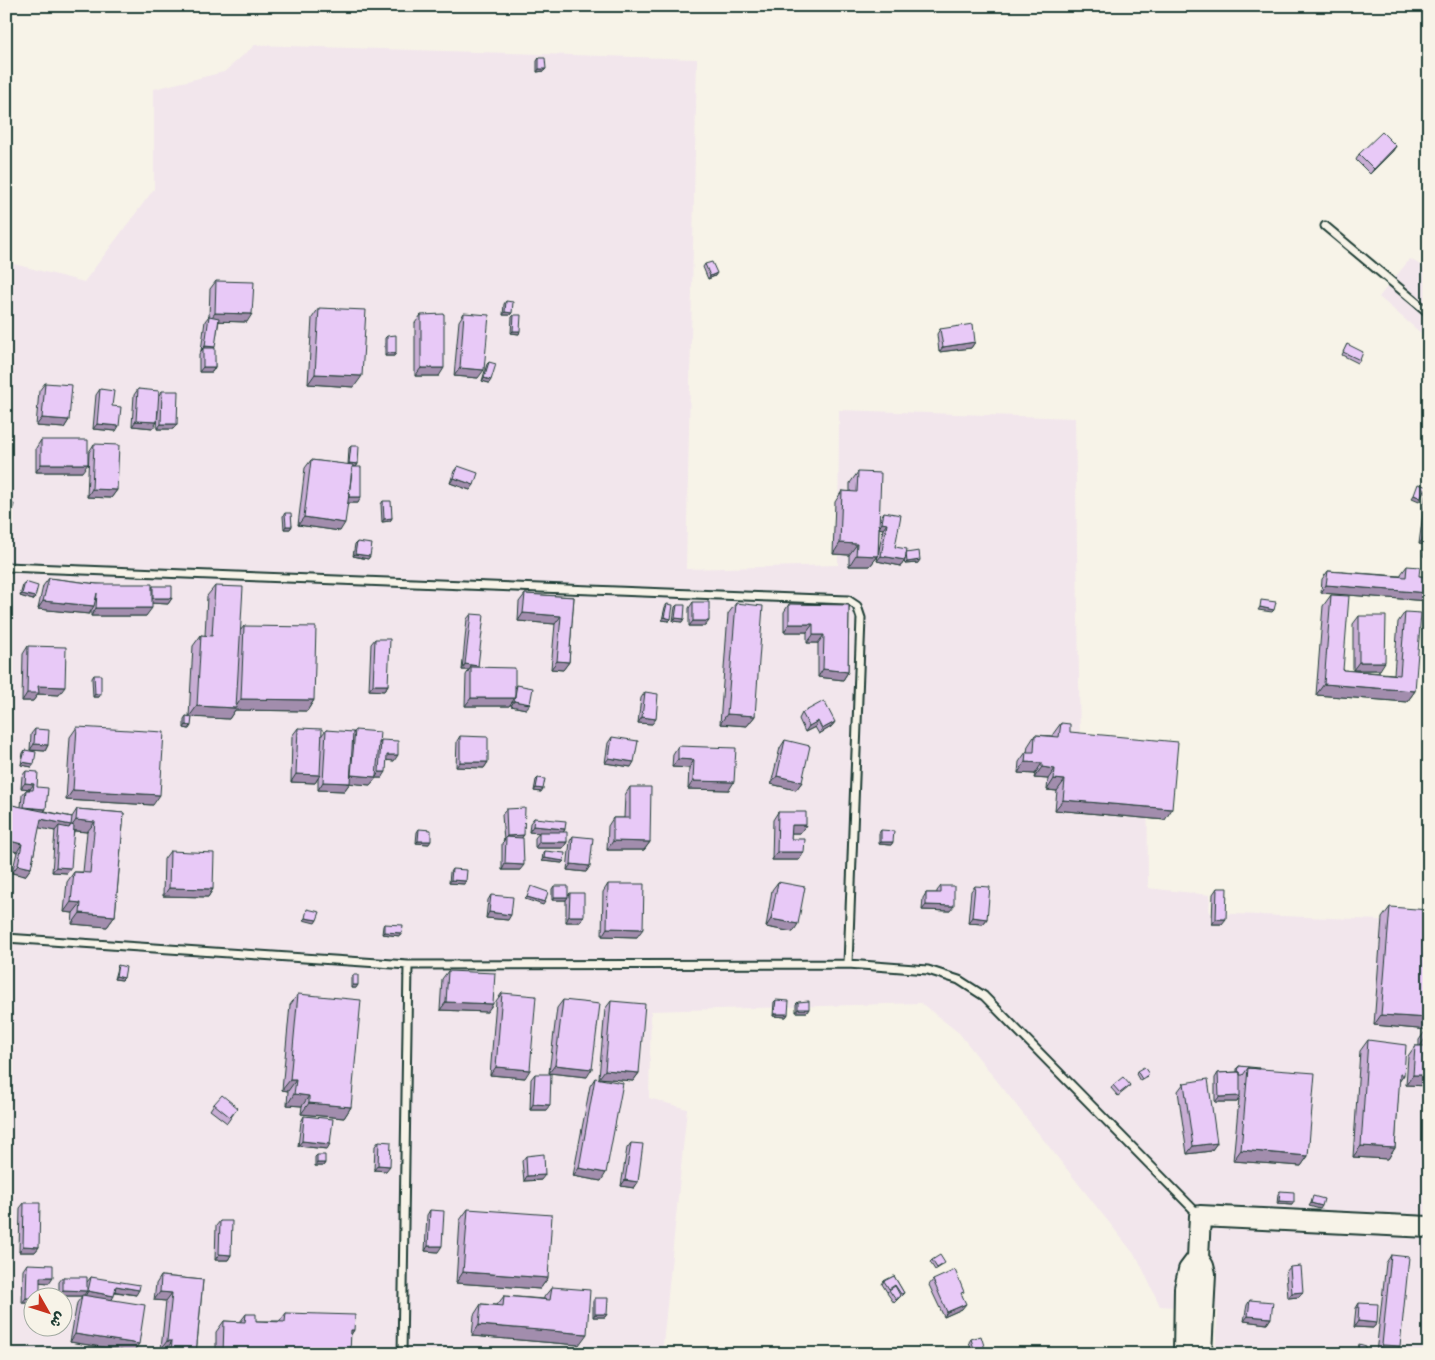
<svg xmlns="http://www.w3.org/2000/svg" width="1435" height="1360" viewBox="0 0 1435 1360" font-family="'Indie Flower','Playpen Sans Arabic',sans-serif">
<style>
.built{fill:#f2e6ec;fill-rule:evenodd}
.lines{fill:none;stroke-linecap:round;stroke-linejoin:round}
.lane-casing{stroke:#1f3d34;stroke-width:11}
.secondary-casing{stroke:#1f3d34;stroke-width:24}
.lane{stroke:#f7f3e8;stroke-width:7}
.secondary{stroke:#f7f3e8;stroke-width:20}
.wall{fill:#c8add4;stroke:#1f3d34}
.shaded-wall{fill:#a28dad;stroke:#1f3d34}
.building{fill:#e8c9f7;stroke:#1f3d34}
</style>
<rect width="100%" height="100%" fill="#f7f3e8"/>
<filter id="ink" filterUnits="userSpaceOnUse"><feTurbulence type="fractalNoise" baseFrequency=".02" numOctaves="2"/><feDisplacementMap in="SourceGraphic" scale="10" xChannelSelector="R" yChannelSelector="G"/><feConvolveMatrix kernelMatrix="1 2 1 2 8 2 1 2 1" color-interpolation-filters="sRGB"/></filter>
<g filter="url(#ink)">
<path class="built" d="M255,45L697,59L686,569L838,565L839,410L1075,418L1080,743L1147,744L1148,888L1210,895L1209,913L1429,922V1354H1215L1218,1310L1160,1306L1138,1259L959,1033L921,1003L651,1011L649,1098L687,1109L662,1354H6V262L84,282L154,189V89L224,72ZM32,1298H62V1328H32Z
M1410,259L1429,270V340L1379,297Z
M1429,650V761H1424Z"/>
<g class="lines">
<g class="lane-casing">
<path id="lane" d="M1325,226L1429,313
M6,567L848,600L857,606L861,618L848,964
M6,938L408,965L848,964L928,970L959,980L984,996L1200,1216
M402,1354L408,965"/>
</g>
<g class="secondary-casing">
<path id="secondary" d="M1198,1258L1203,1266L1205,1274L1201,1354
M1184,1354L1185,1288L1189,1270L1198,1258L1200,1216L1429,1227"/>
</g>
<use href="#lane" class="lane"/>
<use href="#secondary" class="secondary"/>
</g>
<path class="wall" d="M539,58L544,71L537,72V61Z
M1396,146L1392,152L1370,174L1356,160L1359,154Z
M705,264L715,276L708,279L703,267Z
M216,281L247,322L219,321L214,348L215,367L212,372H199V354L201,351L205,321L209,316L210,289Z
M506,301L510,315H503L504,304Z
M319,308L354,387L308,384L312,318Z
M464,313L478,378L454,376L459,321Z
M421,315L439,376H415V323Z
M514,315L519,334L511,333L512,317Z
M940,329L975,342L971,348L939,352L937,334Z
M387,336L396,353L394,356H385V338Z
M1347,344L1360,360L1358,363L1342,355Z
M489,362V383L482,381L487,364Z
M45,383L69,420L64,428L36,426L39,391Z
M100,389L112,406L116,431L93,429L96,395Z
M138,389L159,395L162,391L177,424L173,429H157L158,411L153,428L132,426L134,395Z
M41,440L82,472H36V448Z
M94,444L117,490L111,498L87,497L89,452Z
M351,446L358,464L356,467L358,503H348L340,531L298,525L305,468L311,460L348,465L349,448Z
M458,466L470,490L450,483L454,471Z
M858,472L879,527L881,517L884,512L895,547L906,553L918,563L905,564L904,561L901,566L877,561L883,529L879,528L878,556L870,566H849V555L833,554L835,502L842,491L850,492V483Z
M1429,485V545L1419,544L1426,490Z
M383,501L392,518L390,521L382,522L381,504Z
M285,513L292,526L290,529H284L283,516Z
M357,542L370,556L368,559L353,556L355,544Z
M1426,545L1429,557L1423,556L1424,548Z
M1407,566L1419,576L1429,577V604H1427L1428,601L1321,593L1322,579L1328,571L1401,576V574Z
M49,578L97,584L152,588L153,586L172,598L168,604L152,603L146,616H91V611L89,614L38,609L43,586Z
M25,582L33,600L20,596L23,585Z
M215,586L240,631L244,626L314,700L307,711L235,710L229,719L192,717L189,729L184,728V719L186,716L189,717L193,646L201,635L205,636L207,596Z
M525,594L574,597L569,662L563,670L551,669L555,624L518,621L519,602Z
M1331,595L1343,670L1394,674L1398,622L1405,612L1415,691L1407,702L1316,695L1323,606Z
M693,602L705,626H689V608Z
M736,603L755,716L747,726L720,724L728,614Z
M667,604L671,619L669,621L662,620L665,607Z
M789,604L849,605L848,672L843,680L818,677V643H807V632H784V612Z
M677,605L682,622L673,621L675,607Z
M471,614L478,666L477,667L515,688L517,685L526,709L511,706V704L509,706H465L466,675L469,670H462L467,619Z
M1359,616L1380,670H1353V624Z
M375,639L388,685L384,691L369,690L371,644Z
M28,646L59,695L38,694L33,701H22L23,654Z
M94,675L99,697H93L92,678Z
M645,692L652,724L638,723L641,698Z
M802,713L835,722L831,727L819,734L815,727L805,732L799,719Z
M1061,723L1070,732L1165,820L1055,810L1057,791L1047,790L1048,779L1034,778L1035,774L1018,773L1019,762L1026,752H1027L1028,746L1035,735L1053,736V734Z
M77,727L153,805L66,800L70,737Z
M298,728L321,736L326,730L352,735L355,730L379,744L381,740L394,761L387,760L382,778H376L370,785L350,783L344,791L318,790V778L315,783L291,782L292,736Z
M35,729L48,745L45,751L30,750L31,734Z
M460,736L488,762L484,768L456,767L457,741Z
M612,737L631,767L605,763L608,743Z
M785,740L802,782L796,790L771,784L780,748Z
M678,746L729,790L688,789L689,768L672,767L673,754Z
M25,750L32,767L21,765L23,753Z
M26,771L37,787L45,811L72,817L77,809L124,813L115,916L107,927L72,924L73,913L64,912L67,882L74,872H83L87,832L74,831L67,873L52,872L55,831L39,827L31,868L25,876L12,873L17,852L12,805L21,807L22,795L26,790H30V789L21,788L22,776Z
M538,778L541,792L534,791L536,780Z
M630,787L650,842L644,850H607L608,826L613,818H624L625,795Z
M506,809L524,835L521,838L520,870H502V843L504,841L502,815Z
M778,812L806,825L800,833H791V839L804,852L799,860H772L773,820Z
M534,818L565,829L563,832L567,842L563,848H535V838L539,833L529,832L530,823Z
M419,829L429,844L416,843L417,832Z
M881,830L893,842L891,845L879,844V833Z
M573,836L590,866L586,872L567,870L570,841Z
M170,851L213,889L208,897L163,896L164,859Z
M545,851L562,863L542,861L543,853Z
M452,869L464,884L449,883L450,872Z
M778,882L793,932L766,927L772,890Z
M608,884L637,937L602,936L603,892Z
M554,886L568,896L570,893L580,922H566V900H552V889Z
M941,886L950,911L922,910L923,898L926,893H937V891Z
M975,886L987,919L983,924L968,923L971,891Z
M1217,888L1222,924H1212L1213,894Z
M491,895L508,920L486,918L488,900Z
M1390,907L1429,1030L1374,1025L1382,918Z
M384,924L400,936L382,934L383,926Z
M118,965L124,978L122,980L114,979L117,968Z
M448,971L487,1012L440,1010L442,979Z
M353,975L356,988H351V978Z
M502,993L525,1078L490,1075L496,1001Z
M298,994L351,1107L344,1118L301,1114L302,1106L287,1105L288,1091L282,1090L290,1005Z
M563,1000L587,1077L549,1073L557,1008Z
M776,1000L788,1014L786,1017L773,1016L774,1002Z
M611,1001L639,1073L633,1081L599,1078L605,1009Z
M798,1002L807,1012H796V1004Z
M1426,1030L1429,1086L1406,1085L1408,1056L1415,1046H1419V1040Z
M1368,1040L1404,1075L1399,1081L1395,1148L1388,1159L1353,1157L1360,1051Z
M1239,1066L1260,1069L1308,1156L1301,1166L1233,1161L1239,1099L1237,1102H1215V1078L1218,1073L1237,1072V1069Z
M1137,1071L1147,1077L1140,1081L1136,1074Z
M535,1074L546,1110H530L531,1079Z
M595,1078L601,1181L573,1176L590,1086Z
M1184,1083L1217,1143L1211,1151L1187,1154L1178,1091Z
M1113,1085H1130L1128,1088L1118,1096L1111,1088Z
M214,1104L234,1113L227,1123L210,1110Z
M304,1116L327,1149L298,1146L301,1122Z
M379,1141L386,1171L374,1170L375,1146Z
M631,1143L638,1182L634,1188L621,1186L627,1148Z
M317,1155L325,1163L323,1166H315V1157Z
M526,1156L541,1180L524,1181L522,1161Z
M1280,1191L1292,1205L1277,1204L1278,1194Z
M24,1203L39,1247L35,1252H19L20,1208Z
M468,1209L548,1278L540,1289L456,1283L460,1220Z
M430,1210L438,1252L425,1251L427,1215Z
M220,1221L231,1255L228,1260H215L216,1226Z
M1391,1255L1395,1354L1376,1353L1386,1263Z
M932,1260L943,1265L935,1270L930,1262Z
M27,1264L49,1283L40,1282L32,1298V1303H22L23,1270Z
M1290,1267L1303,1292L1299,1297L1288,1298L1286,1272Z
M161,1276L203,1280L196,1354H166L167,1349H161L166,1301L154,1300L156,1284Z
M894,1276L904,1293L894,1303L887,1293L888,1291L887,1292L882,1284L884,1281Z
M63,1277L87,1282L91,1277L136,1295L115,1292L111,1300L133,1352L70,1342L77,1303L82,1296H59V1282Z
M933,1280L962,1295V1309L944,1317L929,1285Z
M552,1287L579,1345L472,1336L474,1315L481,1304L497,1305L504,1296L544,1299V1297Z
M595,1298L607,1314L605,1317H593V1301Z
M1250,1300L1271,1318L1267,1324L1244,1321L1247,1305Z
M1359,1303L1377,1323L1373,1328L1354,1327L1356,1308Z
M286,1313L354,1330L350,1336V1354H216V1332L224,1321L240,1322L246,1314L256,1321H280Z
M971,1339L985,1349L983,1351L976,1354H973L969,1342Z"/>
<path class="shaded-wall" d="M539,69H546L544,71L537,72Z
M1396,146L1392,152L1370,174L1374,169Z
M717,273L715,276L708,279L710,276Z
M505,312L512,313L510,315H503Z
M215,313L252,314L247,322L209,321Z
M513,331H520L519,334L511,333Z
M975,342L971,348L939,352L943,347Z
M205,346L215,347L212,352L203,348L201,351Z
M387,353H396L394,356H385Z
M203,367H215L212,372H199Z
M421,368H444L439,376H415Z
M460,368L484,370L478,378L454,376Z
M315,374L362,376L354,387L308,384Z
M484,378L491,380L489,383L482,381Z
M42,418L69,420L64,428L36,426Z
M136,421L157,422L153,428L132,426Z
M97,424L119,426L116,431L93,429Z
M161,424H177L173,429H157Z
M349,463L358,464L356,467L348,466Z
M41,464H88L82,472H36Z
M454,478L474,485L470,490L450,483Z
M92,489L117,490L111,498L87,497Z
M1414,495L1421,498L1419,501L1412,498Z
M348,497H361L358,503H345Z
M6,516L11,517L10,520L6,519Z
M304,517L345,523L340,531L298,525Z
M392,518L390,521L382,522L384,519Z
M882,523L887,524L883,529L879,528Z
M286,526H292L290,529H284Z
M1425,536L1429,537V545L1419,544Z
M840,543L857,544L849,555L833,554Z
M1424,553L1429,554V557L1423,556Z
M355,554L370,556L368,559L353,556Z
M856,555L878,556L870,566H849Z
M881,556L905,560L901,566L877,561Z
M920,560L918,563L905,564L907,562Z
M1326,585L1429,593V600L1428,601L1321,593Z
M22,594L35,597L33,600L20,596Z
M153,598H172L168,604L149,603Z
M43,601L94,606L89,614L38,609Z
M1260,607L1274,610L1272,612L1258,610Z
M96,608H152L146,616H91Z
M523,613L561,616L555,624L518,621Z
M664,617L671,619L669,621L662,620Z
M675,618L684,619L682,622L673,621Z
M693,621H709L705,626H689Z
M789,624H813L807,632H784Z
M813,635H824L818,643H807Z
M557,661L569,662L563,670L551,669Z
M1359,662H1385L1380,670H1353Z
M465,664L478,666L475,671L471,667L469,670H462Z
M823,669L848,672L843,680L818,677Z
M1324,684L1415,691L1407,702L1316,695Z
M373,685H388L384,691L369,690Z
M38,686L65,687L59,695L38,694L33,701H22L27,693Z
M95,694H101L99,697H93Z
M471,698H515L509,706H465Z
M241,699L314,700L307,711L235,710L229,719L189,717L197,706L235,708Z
M514,701L530,704L526,709L511,706Z
M727,714L755,716L747,726L720,724Z
M642,717L656,719L652,724L638,723Z
M818,721L815,727L805,732L809,726Z
M835,722L831,727L819,734L822,729Z
M186,725L191,726L189,729L184,728Z
M34,744L48,745L45,751L30,750Z
M387,755H398L394,761L384,760Z
M609,758L634,762L631,767L605,763Z
M678,759L694,760L689,768L672,767Z
M22,762L34,764L32,767L21,765Z
M460,762H488L484,768L456,767Z
M1025,762L1042,763L1035,774L1018,773Z
M1042,767L1055,769L1048,779L1034,778Z
M379,772H386L382,778H376L370,785L346,783L351,775L376,777Z
M296,774L320,775L315,783L291,782Z
M777,776L802,782L796,790L771,784Z
M1054,779L1065,780L1057,791L1047,790Z
M693,781L734,782L729,790L688,789Z
M323,782L350,783L344,791L318,790Z
M25,783L34,784L30,789L21,788Z
M536,788L543,789L541,792L534,791Z
M73,790L160,795L153,805L66,800Z
M1063,800L1172,809L1165,820L1055,810Z
M24,808L46,809L42,814Z
M41,819L71,825L65,833L59,826L55,831L35,827Z
M76,820L95,822L87,832L69,830Z
M792,825H806L800,833H786Z
M533,826L565,829L562,835L529,832Z
M524,835L520,840L506,837L503,841L507,836Z
M6,840L22,844L17,852L6,849Z
M418,841H431L429,844L416,843Z
M613,841L650,842L644,850H607Z
M539,842H567L563,848H535Z
M881,842H893L891,845L879,844Z
M777,852H804L799,860H772Z
M544,858L564,861L562,863L542,861Z
M505,864L524,865L520,870H502Z
M571,864L590,866L586,872L567,870Z
M18,865L31,868L25,876L12,873Z
M56,867L71,868L67,873L52,872Z
M451,880L466,881L464,884L449,883Z
M169,888L213,889L208,897L163,896Z
M527,897L545,902L543,905L525,899Z
M554,897H568L566,900H552Z
M71,902L81,903L73,913L64,912Z
M926,905L954,906L950,911L922,910Z
M489,912L511,915L508,920L486,918Z
M80,913L115,916L107,927L72,924Z
M569,916H584L580,922H566Z
M972,917L987,919L983,924L968,923Z
M305,918L317,920L315,923L303,920Z
M771,919L798,924L793,932L766,927Z
M1216,919H1226L1222,924H1212Z
M607,928L643,929L637,937L602,936Z
M384,932L402,933L400,936L382,934Z
M116,976L124,978L122,980L114,979Z
M353,985H358L356,988H351Z
M446,1002L493,1004L487,1012L440,1010Z
M798,1009H809L807,1012H796Z
M774,1014H788L786,1017L773,1016Z
M1381,1015L1429,1018V1030L1374,1025Z
M1426,1037H1429V1048L1427,1046V1043L1423,1048H1419Z
M555,1065L592,1069L587,1077L549,1073Z
M496,1067L530,1070L525,1078L490,1075Z
M605,1070L639,1073L633,1081L599,1078Z
M1400,1074L1404,1075L1397,1085Z
M1413,1075H1429V1086L1406,1085Z
M290,1080H296L288,1091L282,1090Z
M294,1094L309,1096L302,1106L287,1105Z
M1240,1096L1237,1102H1215L1219,1097Z
M309,1103L351,1107L344,1118L301,1114Z
M533,1104L550,1105L546,1110H530Z
M302,1141L330,1144L327,1149L298,1146Z
M1217,1143L1211,1151L1187,1154L1193,1146Z
M1361,1146L1395,1148L1388,1159L1353,1157Z
M1241,1150L1308,1156L1301,1166L1233,1161Z
M317,1163H325L323,1166H315Z
M378,1165L390,1166L386,1171L374,1170Z
M579,1168L606,1173L601,1181L573,1176Z
M545,1175L541,1180L524,1181L527,1176Z
M625,1180L638,1182L634,1188L621,1186Z
M1279,1201L1294,1202L1292,1205L1277,1204Z
M1311,1203L1322,1206L1320,1209L1309,1206Z
M23,1246L39,1247L35,1252H19Z
M428,1246H442L438,1252L425,1251Z
M219,1254L231,1255L228,1260H215Z
M463,1272L548,1278L540,1289L456,1283Z
M40,1277H53L49,1283L37,1282Z
M116,1286L139,1290L136,1295L112,1291Z
M63,1290L87,1291L83,1296H59Z
M88,1291L114,1296L111,1301L85,1296Z
M160,1292L172,1293L166,1301L154,1300Z
M1303,1292L1299,1297L1288,1298L1292,1293Z
M26,1298H32V1303H22Z
M966,1304L962,1309L944,1317L947,1312Z
M595,1314H607L605,1317H593Z
M1248,1316L1271,1318L1267,1324L1244,1321Z
M1358,1321L1377,1323L1373,1328L1354,1327Z
M479,1325L587,1334L579,1345L472,1336Z
M351,1330H354L347,1341Z
M75,1334L139,1344L133,1352L70,1342Z
M167,1341H172L167,1349H161Z
M1382,1345L1400,1346L1395,1354L1376,1353Z
M985,1349L983,1351L974,1354L975,1352Z"/>
<path class="building" d="M539,58H545L546,69H539Z
M1382,132L1396,146L1374,169L1359,154Z
M712,262L717,273L710,276L705,264Z
M216,281L254,282L252,314L215,313Z
M506,301L513,302L512,313L505,312Z
M319,308L366,310L362,376L315,374Z
M464,313L489,315L484,370L460,368Z
M444,314V368H421V315Z
M514,315H521L520,331H513Z
M209,316L219,318L215,347L205,346Z
M973,324L975,342L943,347L940,329Z
M396,335V353H387V336Z
M1347,344L1363,352L1360,360L1343,352Z
M203,348H215V367H203Z
M489,362L496,364L491,380L484,378Z
M45,383L72,385L69,420L42,418Z
M100,389L114,391L112,406L121,407L119,426L97,424Z
M138,389L159,391L157,422L136,421Z
M162,391H178L177,424H161Z
M6,414H9L7,438H6Z
M41,440H88V464H41Z
M94,444L119,445L117,490L92,489Z
M351,446H359L358,464L349,463Z
M311,460L353,465L345,523L304,517Z
M458,466L478,473L474,485L454,478Z
M352,467H361V497H349Z
M858,472L881,473L878,556L856,555L857,544L840,543L842,491L857,492Z
M1418,484L1425,486L1421,498L1414,495Z
M383,501H391L392,518L384,519Z
M1429,502V537L1425,536Z
M6,503L14,504L11,517L6,516Z
M884,512L901,515L895,547L907,549L905,560L881,556L887,524L882,523Z
M285,513H291L292,526H286Z
M357,542L372,544L370,556L355,554Z
M1426,545H1429V554L1424,553Z
M919,551L920,560L907,562L906,553Z
M1407,566L1420,567L1419,576L1429,577V593L1326,585L1328,571L1406,577Z
M49,578L97,584H152V608H96L97,593L94,606L43,601Z
M25,582L38,586L35,597L22,594Z
M153,586H172V598H153Z
M215,586L243,587L236,708L197,706L201,635L212,636Z
M525,594L574,597L569,662L557,661L561,616L523,613Z
M1331,595L1349,596L1343,670L1400,675L1405,612L1421,613L1415,691L1324,684Z
M1261,600L1276,602L1274,610L1260,607Z
M693,602H709V621H693Z
M736,603L763,606L755,716L727,714Z
M667,604L673,605L671,619L664,617Z
M789,604L849,605L848,672L823,669L824,635H813V624H789Z
M677,605H685L684,619L675,618Z
M471,614L484,615L478,666L465,664Z
M1359,616H1386L1385,662H1359Z
M244,626L316,627L314,700L241,699Z
M375,639H390L388,685H373Z
M28,646L66,647L65,687L38,686L39,693H27Z
M471,667L515,668V698H471Z
M94,675H101V694H95Z
M517,685L533,688L530,704L514,701Z
M645,692L658,694L656,719L642,717Z
M824,701L835,722L822,729L818,721L809,726L802,713Z
M186,716L192,717L191,726L186,725Z
M1061,723L1070,724V732L1178,742L1172,809L1063,800L1065,780L1054,779L1055,769L1042,767V763L1025,762L1026,752H1034L1035,735L1059,737Z
M77,727L164,732L160,795L73,790Z
M298,728L322,729L320,775L296,774Z
M35,729L49,730L48,745L34,744Z
M326,730L353,732L350,783L323,782Z
M355,730L380,732L376,777L351,775Z
M460,736L488,737V762H460Z
M612,737L638,741L634,762L609,758Z
M381,740L398,741V755H387L386,772H379Z
M785,740L810,746L802,782L777,776Z
M678,746L736,748L734,782L693,781L694,760L678,759Z
M25,750L36,752L34,764L22,762Z
M26,771L38,772L37,787L48,788L46,809L24,807L26,790H33L34,784L25,783Z
M538,778L545,779L543,789L536,788Z
M630,787H651L650,842L613,841V818H630Z
M6,800L12,802V805L72,817L71,825L41,819L31,868L18,865L22,844L6,840Z
M525,808L524,835L507,836L506,809Z
M77,809L124,813L115,916L80,913L81,903L71,902L74,872L90,873L95,822L76,820Z
M778,812H806V825H792L791,839H805L804,852H777Z
M534,818L566,821L565,829L533,826Z
M71,825L74,826L71,868L56,867L59,826L69,828Z
M419,829L431,830V841H418Z
M881,830L894,831L893,842H881Z
M539,832H567V842H539Z
M573,836L593,838L590,866L571,864Z
M506,837L523,838L524,865L505,864Z
M170,851L214,853L213,889L169,888Z
M545,851L565,853L564,861L544,858Z
M452,869L467,870L466,881L451,880Z
M778,882L805,887L798,924L771,919Z
M608,884H644L643,929L607,928Z
M531,886L548,892L545,902L527,897Z
M554,886H568V897H554Z
M941,886H954V906L926,905V893H941Z
M975,886L990,887L987,919L972,917Z
M1217,888H1227L1226,919H1216Z
M570,893H584V916H569Z
M491,895L513,897L511,915L489,912Z
M1390,907L1429,910V1018L1381,1015Z
M307,909L320,912L317,920L305,918Z
M384,924L403,925L402,933L384,932Z
M118,965L126,967L124,978L116,976Z
M448,971L495,973L493,1004L446,1002Z
M353,975H358V985H353Z
M502,993L536,996L530,1070L496,1067Z
M298,994L361,1000L351,1107L309,1103V1096L294,1094L296,1080H290Z
M563,1000L600,1004L592,1069L555,1065Z
M776,1000L789,1001L788,1014H774Z
M611,1001L645,1004L639,1073L605,1070Z
M809,1001V1009H798V1002Z
M1426,1030H1429V1037H1426Z
M1368,1040L1406,1045L1404,1075L1400,1074L1395,1148L1361,1146Z
M1427,1043H1429V1075H1413L1415,1046H1427Z
M1239,1066L1260,1068V1069L1248,1068L1243,1075H1240V1072H1238Z
M1144,1067L1149,1074L1142,1079L1137,1071Z
M1248,1068L1315,1073L1308,1156L1241,1150Z
M1240,1072V1096L1219,1097L1218,1073Z
M535,1074H551L550,1105L533,1104Z
M1123,1077L1130,1085L1120,1093L1113,1085Z
M595,1078L623,1083L606,1173L579,1168Z
M1208,1079L1217,1143L1193,1146L1184,1083Z
M222,1095L238,1108L230,1117L214,1104Z
M304,1116L333,1119L330,1144L302,1141Z
M379,1141L391,1142L390,1166L378,1165Z
M631,1143L643,1144L638,1182L625,1180Z
M544,1154L545,1175L527,1176L526,1156Z
M317,1155H325V1163H317Z
M1280,1191L1294,1192V1202L1279,1201Z
M1313,1196L1324,1199L1322,1206L1311,1203Z
M24,1203H40L39,1247L23,1246Z
M468,1209L552,1215L548,1278L463,1272Z
M430,1210L444,1211L442,1246H428Z
M220,1221H232L231,1255L219,1254Z
M940,1255L945,1263L937,1268L932,1260Z
M1391,1255L1409,1257L1400,1346L1382,1345Z
M27,1264L53,1265V1277H40V1298H26Z
M1301,1266L1303,1292L1292,1293L1290,1267Z
M955,1270L964,1292L961,1293L966,1304L947,1312L933,1280Z
M161,1276L203,1280L196,1354H171L172,1341H167L172,1293L160,1292Z
M894,1276L904,1293L901,1294L895,1285L889,1289L884,1281Z
M63,1277H87V1291L63,1290Z
M91,1277L140,1285L139,1290L116,1286L114,1296L88,1291Z
M895,1286L900,1295L896,1300L889,1290Z
M552,1287L590,1290L587,1334L479,1325L481,1304L503,1306L504,1296L550,1300Z
M82,1295L145,1305L139,1344L75,1334Z
M595,1298H608L607,1314H595Z
M1250,1300L1273,1302L1271,1318L1248,1316Z
M1359,1303L1378,1304L1377,1323L1358,1321Z
M286,1313L355,1315L354,1330H351L350,1354H223L224,1321L245,1322L246,1314H256V1321L285,1322Z
M981,1336L985,1349L975,1352L971,1339Z
M1359,1344L1366,1346L1364,1354H1357Z
M33,1351L69,1354H32Z"/>
</g>
<rect width="1435" height="1360" fill="none" stroke="#f7f3e8" stroke-width="25"/>
<rect x="12" y="12" width="1410" height="1335" fill="none" stroke="#1f3d34" stroke-width="2" filter="url(#ink)"/>
<g transform="translate(48 1312) rotate(129)"><circle r="24" fill="#f7f3e8" stroke="#a1aaa0"/>
<path d="M0-4L9 19L0 12L-9 19Z" fill="#c8321e"/>
<text y="-8" font-size="14" font-weight="bold" text-anchor="middle" fill="#1f3d34">ش</text>
</g>
</svg>
